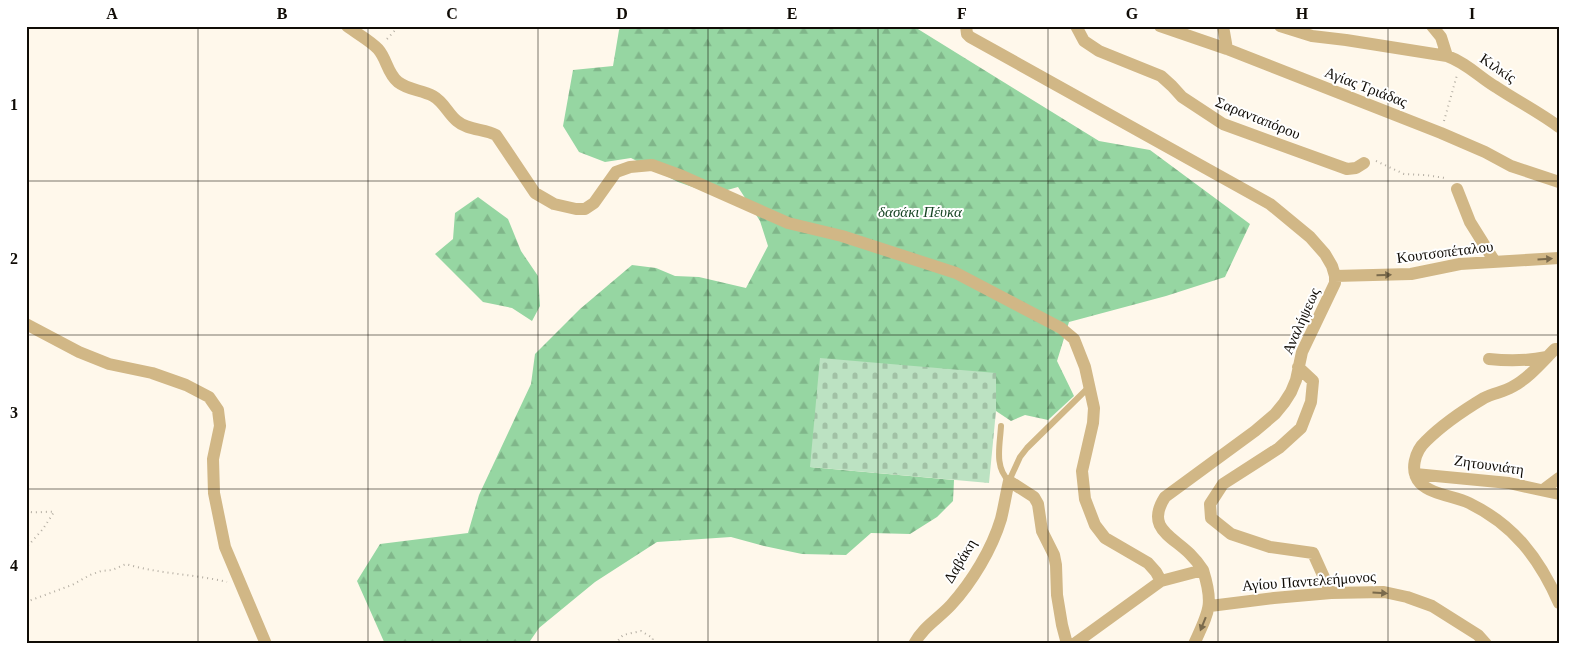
<svg xmlns="http://www.w3.org/2000/svg" width="1585" height="670" viewBox="0 0 1585 670" font-family="Georgia,serif">
<style>
.forest{fill:url(#forest-firs)}
.cemetery{fill:url(#cemetery-stones)}
.lines{fill:none;stroke-linecap:round;stroke-linejoin:round}
.path{stroke:#b4aea3;stroke-width:2;stroke-dasharray:1 4;stroke-linecap:butt}
.lane{stroke:#d1b786;stroke-width:6}
.street{stroke:#d1b786;stroke-width:12}
.oneway{fill:#7a6a4c}
.grid{fill:none;stroke:#100c06;stroke-width:1;stroke-opacity:0.55}
.labels{text-anchor:middle;dominant-baseline:central;stroke-width:4;stroke-linejoin:round;paint-order:stroke}
.street-label{font-size:15px;fill:#100c06;stroke:#fff}
.park-label{font-size:15px;font-style:italic;fill:#164423;stroke:#fff}
.neatline{fill:none;stroke:#100c06;stroke-width:2}
.grid-label{font-size:16px;text-anchor:middle;font-weight:bold;fill:#100c06}
</style>
<defs>
<pattern id="forest-firs" width="22" height="20" patternUnits="userSpaceOnUse" patternTransform="scale(1.25)"><rect width="22" height="20" fill="#96d6a2"/><path d="M5 1l3.5 6h-7zM16 11l3.5 6h-7z" fill="#80b68a"/></pattern>
<pattern id="cemetery-stones" width="16" height="16" patternUnits="userSpaceOnUse" patternTransform="scale(1.25)"><rect width="16" height="16" fill="#bce2c2"/><path d="M2 7V4a2 2 0 0 1 4 0v3zM10 15v-3a2 2 0 0 1 4 0v3z" fill="#a1c1a5"/></pattern>
</defs>
<rect width="100%" height="100%" fill="#fff8eb"/>
<path class="forest" d="M622,26H913L1099,141L1150,150L1250,224L1225,277L1166,296L1069,322L1057,361L1074,396L1048,420L1025,415L1011,421L996,411V373L810,467L954,480L953,501L937,517L910,534L871,533L846,555L802,554L764,546L731,537L657,542L595,582L539,628L528,644H385L357,581L380,544L468,533L479,495L531,384L535,354L580,309L632,265L656,268L675,276L699,277L746,288L768,246L760,221L738,187L713,194L678,182L631,158L605,162L579,152L563,126L573,70L613,66L619,30Z
M478,197L508,219L521,251L538,276L540,306L532,321L512,308L483,302L435,254L453,239L455,213Z"/>
<path class="cemetery" d="M820,358L996,373V411L989,483L810,467Z"/>
<g class="lines">
<path class="path" d="M387,39L399,26
M1444,121L1457,75
M1376,161L1404,174L1425,175L1445,178
M26,511C35,514 44,511 54,512L43,529L26,548
M26,602L72,585L90,575L101,571L112,570L126,564C159,574 194,574 227,582
M615,644L623,635L641,631L653,638L652,644"/>
<path class="lane" d="M1001,426C1000,445 994,467 1009,481L1020,457L1027,448L1088,388"/>
<path class="street" d="M347,26C356,33 371,41 378,49C387,59 387,73 398,82C408,90 422,90 433,96C444,102 448,114 457,121C467,130 484,129 496,135L535,193L554,204L576,209H585L594,203L616,172L630,167L652,165L682,176L788,223L842,236L956,273L1061,328L1074,339L1085,367L1094,408L1093,423L1082,471L1085,499L1095,525L1105,538L1148,563L1156,572L1161,581
M966,26L967,34L970,37L1270,204L1310,237L1325,254L1332,266L1335,276V283L1302,352L1296,380L1291,392L1284,403L1275,414L1255,431L1165,497C1145,528 1172,536 1190,554C1195,559 1199,564 1203,570L1161,581L1074,644
M1076,26L1084,41L1099,51L1161,76L1172,86L1182,97L1223,124L1347,169L1356,168L1364,163
M1160,26L1227,49L1441,133L1485,152L1511,166L1559,182
M1223,26L1227,49
M1280,26L1312,36L1346,40L1447,56
M1432,26L1441,37L1447,56C1467,63 1479,77 1496,87C1517,101 1539,112 1559,127
M1457,189L1470,222L1495,262
M1335,276L1411,274L1460,264L1559,258
M26,324L79,352L109,364L152,373L186,385L209,397L218,410L220,426L213,459L214,493L225,547L266,644
M1559,349H1555C1542,362 1529,378 1512,387C1504,392 1493,393 1484,398C1464,410 1442,425 1426,441C1415,451 1409,471 1420,483C1432,495 1455,496 1469,503C1514,525 1539,558 1559,603
M1489,359C1509,361 1527,361 1547,357
M1298,367L1313,381L1311,402L1301,428L1279,448L1223,484L1210,504L1211,518L1231,534L1270,547L1313,553L1331,593
M1415,474L1509,483L1559,494
M1543,490L1559,478
M1210,606L1274,598L1331,593L1384,592L1407,597L1432,606L1478,635L1486,644
M914,644C923,627 938,619 951,605C972,582 992,549 1001,519C1004,507 1006,494 1009,481L1034,497L1038,504L1042,531L1054,555L1056,565L1057,595L1062,625L1067,644
M1194,644C1209,611 1214,605 1203,570"/>
</g>
<defs><path id="oneway-solid" d="M-6-.8H1V-3.2L6.5 0L1 3.2V.8H-6Z" transform="scale(1.25)"/></defs>
<g class="oneway">
<use href="#oneway-solid" transform="translate(1545 259) rotate(-3)"/>
<use href="#oneway-solid" transform="translate(1384 275) rotate(-2)"/>
<use href="#oneway-solid" transform="translate(1380 593) rotate(4)"/>
<use href="#oneway-solid" transform="translate(1203 624) rotate(112)"/>
</g>
<path class="grid" d="M198,26V644M368,26V644M538,26V644M708,26V644M878,26V644M1048,26V644M1218,26V644M1388,26V644M26,181H1559M26,335H1559M26,489H1559"/>
<g class="labels">
<g class="street-label">
<text transform="translate(1498 68) rotate(34)">Κιλκίς</text>
<text transform="translate(1366 87) rotate(21)">Αγίας Τριάδας</text>
<text transform="translate(1258 118) rotate(22)">Σαρανταπόρου</text>
<text transform="translate(1445 252) rotate(-7)">Κουτσοπέταλου</text>
<text transform="translate(1301 321) rotate(-66)">Αναλήψεως</text>
<text transform="translate(1489 465) rotate(8)">Ζητουνιάτη</text>
<text transform="translate(960 561) rotate(-59)">Δαβάκη</text>
<text transform="translate(1309 581) rotate(-4)">Αγίου Παντελεήμονος</text>
</g>
<g class="park-label">
<text x="920" y="212">δασάκι Πέυκα</text>
</g>
</g>
<rect width="1585" height="670" fill="none" stroke="#ffffff" stroke-width="55"/>
<rect x="28" y="28" width="1530" height="614" class="neatline"/>
<g class="grid-label">
<text x="112" y="19">A</text>
<text x="282" y="19">B</text>
<text x="452" y="19">C</text>
<text x="622" y="19">D</text>
<text x="792" y="19">E</text>
<text x="962" y="19">F</text>
<text x="1132" y="19">G</text>
<text x="1302" y="19">H</text>
<text x="1472" y="19">I</text>
<text x="14" y="110">1</text>
<text x="14" y="264">2</text>
<text x="14" y="418">3</text>
<text x="14" y="571">4</text>
</g>
</svg>
